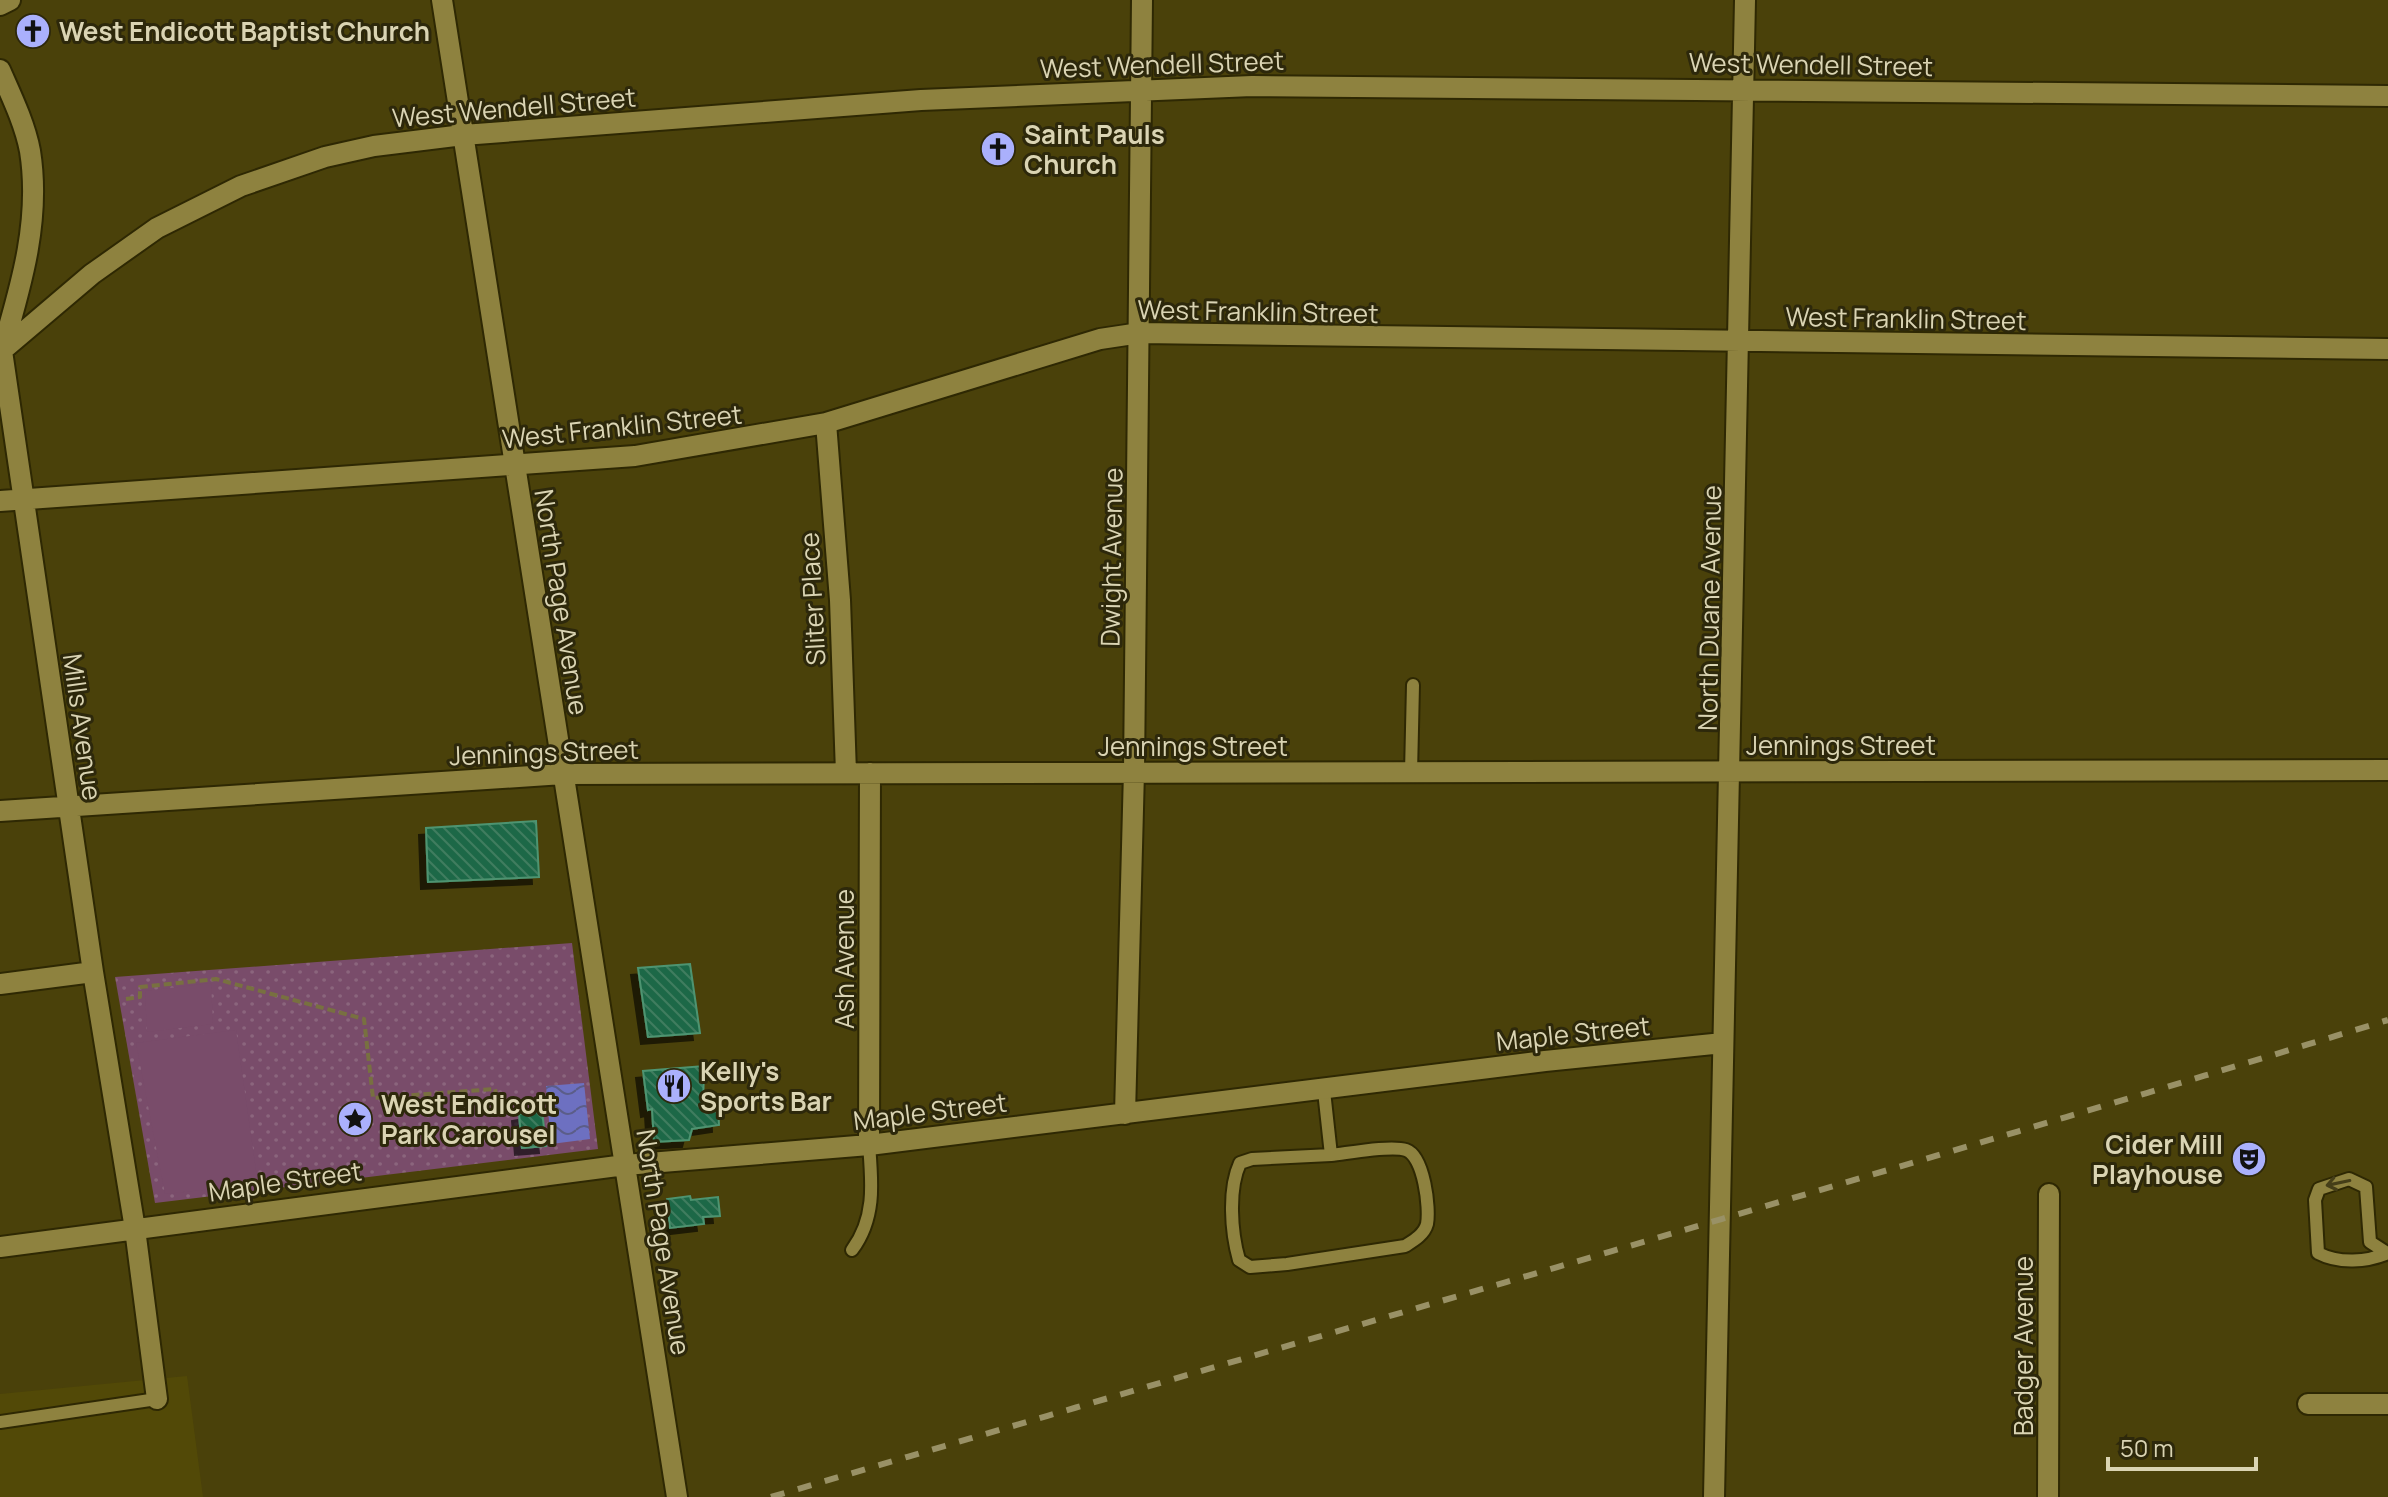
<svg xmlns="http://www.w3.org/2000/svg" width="2388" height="1497" viewBox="0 0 2388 1497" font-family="Manrope,sans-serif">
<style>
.built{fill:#524907}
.grass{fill:url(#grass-dots)}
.pitch{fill:#794c6a}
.water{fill:url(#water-waves)}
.building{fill:url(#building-back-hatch);stroke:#4e9471;stroke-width:2;filter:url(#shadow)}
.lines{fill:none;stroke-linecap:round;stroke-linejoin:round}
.service-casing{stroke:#2e2803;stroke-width:16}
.minor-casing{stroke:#2e2803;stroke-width:24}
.path{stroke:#787040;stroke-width:4;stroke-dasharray:8 4;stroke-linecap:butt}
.service{stroke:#8e823f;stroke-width:12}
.minor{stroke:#8e823f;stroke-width:20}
.rail{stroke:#999166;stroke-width:6;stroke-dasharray:14 14;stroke-linecap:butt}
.oneway{stroke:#453e18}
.labels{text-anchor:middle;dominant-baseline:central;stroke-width:6;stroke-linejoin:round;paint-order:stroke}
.poi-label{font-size:26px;font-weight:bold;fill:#dad4b3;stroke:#2d280b;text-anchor:start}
.street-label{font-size:26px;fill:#dad4b3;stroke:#2d280b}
</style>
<defs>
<pattern id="grass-dots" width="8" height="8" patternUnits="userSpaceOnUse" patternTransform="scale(2)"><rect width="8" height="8" fill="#794c6a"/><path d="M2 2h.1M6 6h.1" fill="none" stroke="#8b657d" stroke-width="1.8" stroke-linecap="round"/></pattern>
<pattern id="water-waves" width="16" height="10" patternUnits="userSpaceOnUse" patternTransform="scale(2)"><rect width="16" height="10" fill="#6d70c1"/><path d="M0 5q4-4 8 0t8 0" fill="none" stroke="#5b5d89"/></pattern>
<pattern id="building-back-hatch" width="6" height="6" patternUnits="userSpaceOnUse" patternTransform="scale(2)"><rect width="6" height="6" fill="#1f6847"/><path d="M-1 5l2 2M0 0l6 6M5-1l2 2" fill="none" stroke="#3f7d5f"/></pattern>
<filter id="shadow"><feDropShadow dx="-7" dy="7" stdDeviation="0" flood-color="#0009"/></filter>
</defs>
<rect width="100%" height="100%" fill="#4a410a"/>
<path class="built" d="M187,1376L203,1497H0V1394Z"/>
<path class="grass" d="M572,943L598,1149L155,1203L115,977Z"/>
<path class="pitch" d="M211,983L213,1024L147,1032L145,991Z
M236,1030L258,1184L165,1194L136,1043Z"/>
<path class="water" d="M584,1083L590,1139L551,1144L546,1086Z"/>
<path class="building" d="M536,821L539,877L428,882L426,828Z
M690,964L700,1033L648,1037L638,968Z
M704,1066L703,1109L718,1106L719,1125L692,1129L689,1140L654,1142L652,1109L648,1110L643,1071Z
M542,1110L546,1146L522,1148L519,1114Z
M690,1196L691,1200L718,1197L720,1216L703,1217L704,1224L670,1228L667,1199Z"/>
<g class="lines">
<g class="service-casing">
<path id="service" d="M1411,773L1413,685
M1324,1091L1331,1155C1349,1153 1391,1145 1406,1150C1424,1156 1430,1208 1427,1224C1424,1235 1413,1241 1405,1246L1287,1264L1250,1267L1239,1260C1231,1232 1228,1189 1240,1163L1252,1159L1331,1155
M852,1250C876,1218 872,1182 869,1145
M2387,1253L2370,1242L2366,1187L2349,1179L2319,1189L2315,1200L2318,1253C2339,1264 2367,1262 2388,1253
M0,1422L157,1399"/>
</g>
<g class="minor-casing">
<path id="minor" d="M442,0L677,1497
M0,5L10,0
M0,70C11,95 25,124 30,151C41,220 21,286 2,351L93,972L135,1229L157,1399
M0,352L92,274L157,228L241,186L325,157L374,146L463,135L921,100L1252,86L2388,96
M826,423L840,600L846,773
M0,501L635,456L826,423L1100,339L1140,333L2388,349
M0,811L563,774L2388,770
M0,984L93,972
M1125,1114L1134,771L1142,0
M869,1145L870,773
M0,1247L625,1165L869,1145L1545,1061L1723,1043
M2308,1404H2388
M1714,1497L1745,0
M2048,1497L2049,1194"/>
</g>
<path class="path" d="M126,999L140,997V987L216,979L364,1019L373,1098L495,1089L497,1098"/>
<use href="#service" class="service"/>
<use href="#minor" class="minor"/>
<path class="rail" d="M771,1497C1310,1338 1851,1184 2388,1020"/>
</g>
<defs><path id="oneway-shaft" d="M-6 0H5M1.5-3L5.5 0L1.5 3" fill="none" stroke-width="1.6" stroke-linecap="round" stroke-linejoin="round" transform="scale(2)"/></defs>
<use class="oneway" href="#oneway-shaft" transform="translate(2338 1183) rotate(168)"/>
<defs>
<g id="church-disc" transform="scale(1.8)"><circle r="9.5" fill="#aab0fc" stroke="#2d280b"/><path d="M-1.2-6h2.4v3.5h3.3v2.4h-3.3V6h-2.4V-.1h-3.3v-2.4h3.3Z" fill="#111"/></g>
<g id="restaurant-disc" transform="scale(1.8)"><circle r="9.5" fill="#aab0fc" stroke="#2d280b"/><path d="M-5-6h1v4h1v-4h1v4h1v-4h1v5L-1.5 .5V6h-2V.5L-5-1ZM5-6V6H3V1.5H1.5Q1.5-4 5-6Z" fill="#111"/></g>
<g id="sight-disc" transform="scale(1.8)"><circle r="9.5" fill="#aab0fc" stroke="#2d280b"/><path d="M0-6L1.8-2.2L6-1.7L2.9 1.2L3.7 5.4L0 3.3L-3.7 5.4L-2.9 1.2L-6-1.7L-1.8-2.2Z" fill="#111"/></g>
<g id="theatre-disc" transform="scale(1.8)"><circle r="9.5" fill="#aab0fc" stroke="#2d280b"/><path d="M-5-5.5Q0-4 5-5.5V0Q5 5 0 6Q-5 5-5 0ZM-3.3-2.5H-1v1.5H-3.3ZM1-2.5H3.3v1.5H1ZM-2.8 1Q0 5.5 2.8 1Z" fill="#111"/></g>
</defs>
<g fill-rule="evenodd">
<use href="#church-disc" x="33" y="31"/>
<use href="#church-disc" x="998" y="149"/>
<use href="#restaurant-disc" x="674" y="1086"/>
<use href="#sight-disc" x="355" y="1119"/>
<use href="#theatre-disc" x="2249" y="1159"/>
</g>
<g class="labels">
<g class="poi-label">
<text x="59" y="31">West Endicott Baptist Church</text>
<text x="1024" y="134">Saint Pauls<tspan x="1024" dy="30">Church</tspan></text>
<text x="700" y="1071">Kelly's<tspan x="700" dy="30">Sports Bar</tspan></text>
<text x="381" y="1104">West Endicott<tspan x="381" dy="30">Park Carousel</tspan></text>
<text x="2223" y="1144" text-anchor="end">Cider Mill<tspan x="2223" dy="30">Playhouse</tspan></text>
</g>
<g class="street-label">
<text transform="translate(1162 64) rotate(-2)">West Wendell Street</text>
<text transform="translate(1811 64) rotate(1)">West Wendell Street</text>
<text transform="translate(514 107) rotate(-5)">West Wendell Street</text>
<text transform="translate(1258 311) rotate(1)">West Franklin Street</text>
<text transform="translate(1906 318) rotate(1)">West Franklin Street</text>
<text transform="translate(622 426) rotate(-6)">West Franklin Street</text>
<text transform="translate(1111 557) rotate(-89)">Dwight Avenue</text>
<text transform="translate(812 599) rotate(-93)">Sliter Place</text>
<text transform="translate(562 602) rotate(81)">North Page Avenue</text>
<text transform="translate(1709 608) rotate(-89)">North Duane Avenue</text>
<text transform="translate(83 727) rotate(82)">Mills Avenue</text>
<text x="1841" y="745">Jennings Street</text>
<text x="1193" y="746">Jennings Street</text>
<text transform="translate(544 752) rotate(-2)">Jennings Street</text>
<text transform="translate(844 959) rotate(-90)">Ash Avenue</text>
<text transform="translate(1573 1033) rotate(-6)">Maple Street</text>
<text transform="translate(930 1111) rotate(-7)">Maple Street</text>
<text transform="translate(285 1181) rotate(-8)">Maple Street</text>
<text transform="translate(664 1242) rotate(81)">North Page Avenue</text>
<text transform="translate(2023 1346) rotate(-90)">Badger Avenue</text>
</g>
</g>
<path d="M2108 1457v12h148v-12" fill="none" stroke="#dad4b3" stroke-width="4"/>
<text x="2120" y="1457" font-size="24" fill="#dad4b3" stroke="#2d280b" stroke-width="6" paint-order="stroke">50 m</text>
</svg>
